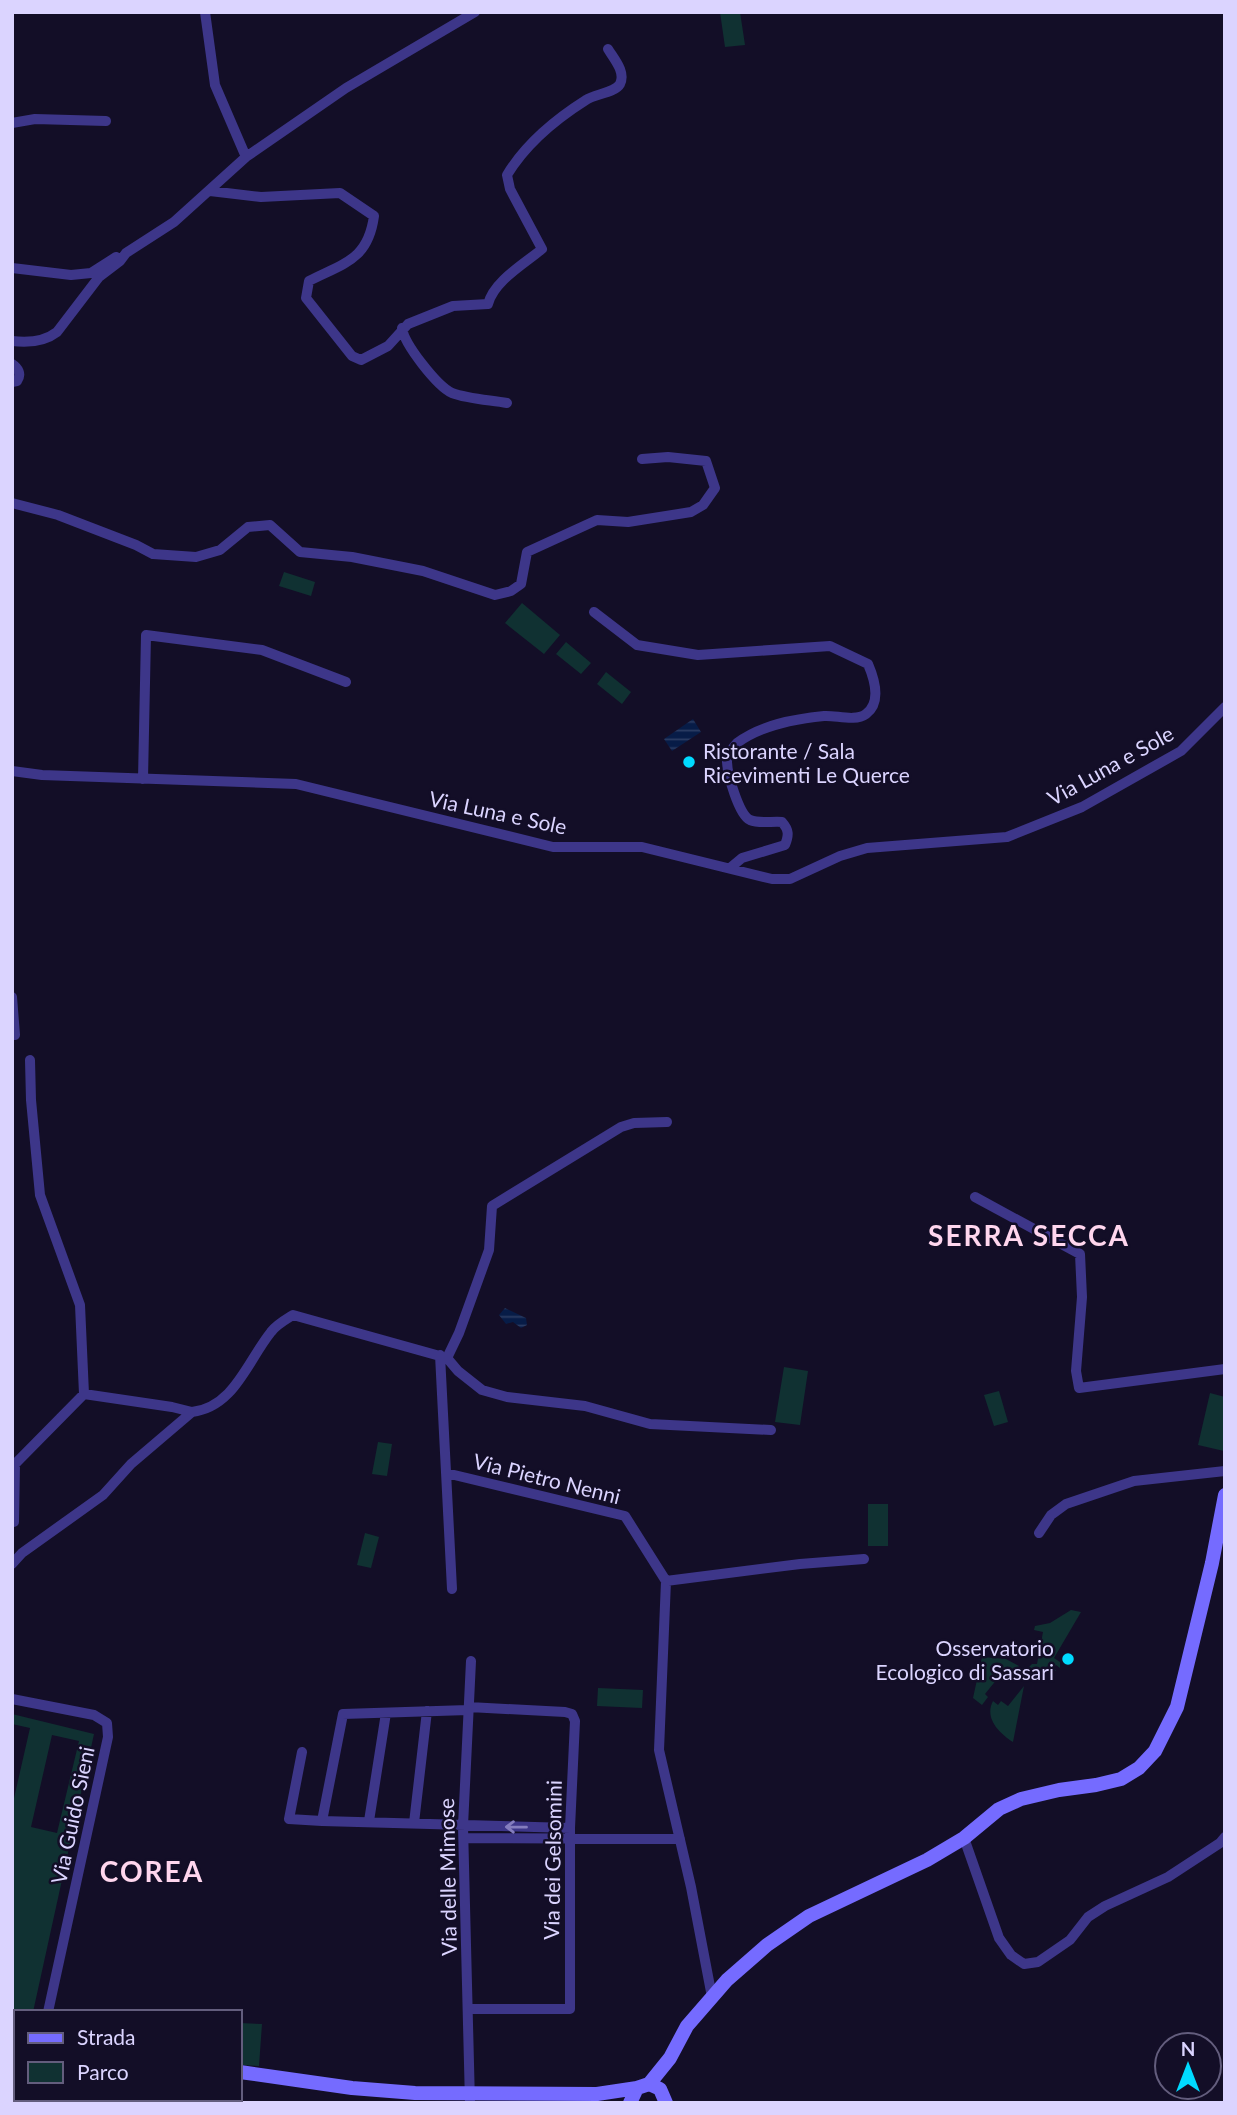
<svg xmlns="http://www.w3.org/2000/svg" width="1237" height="2115" viewBox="0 0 1237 2115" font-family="Lato,sans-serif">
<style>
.green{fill:#103132;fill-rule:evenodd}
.water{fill:url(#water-rules)}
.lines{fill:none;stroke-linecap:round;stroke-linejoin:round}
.street{stroke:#3d3689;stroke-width:10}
.secondary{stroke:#756bff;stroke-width:14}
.oneway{stroke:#847dbe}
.poi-dot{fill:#00daff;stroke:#130e27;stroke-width:2.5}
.labels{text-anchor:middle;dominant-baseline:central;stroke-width:5;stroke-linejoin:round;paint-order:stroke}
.poi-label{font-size:21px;fill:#dbd4ff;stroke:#130e27;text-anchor:start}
.street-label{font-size:21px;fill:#dbd4ff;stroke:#130e27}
.district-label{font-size:28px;font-weight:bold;letter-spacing:2px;fill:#ffd6ee;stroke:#130e27}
</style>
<defs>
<pattern id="water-rules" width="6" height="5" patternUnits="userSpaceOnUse" patternTransform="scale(1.75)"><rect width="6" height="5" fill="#071c47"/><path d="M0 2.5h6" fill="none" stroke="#2b3c63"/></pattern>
</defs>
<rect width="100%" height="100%" fill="#130e27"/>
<path class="green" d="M720,12H740L745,45L725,47Z
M284,572L315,582L311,596L279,586Z
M522,603L560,635L544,654L505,623Z
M566,642L591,663L581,674L556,654Z
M606,672L631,692L622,704L597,684Z
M784,1367L808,1371L800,1425L775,1422Z
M999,1391L1008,1422L994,1426L984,1395Z
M1210,1393L1225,1397L1224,1451L1198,1445Z
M378,1442L392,1444L387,1476L372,1474Z
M868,1504H888V1546H868Z
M365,1533L379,1537L371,1568L357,1565Z
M1071,1610L1081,1612L1054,1658L1060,1662V1668L1056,1665L1054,1668L1056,1671H1050L1045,1675L1029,1667L1032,1664H1037L1043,1632L1034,1630L1035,1626L1050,1623Z
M982,1657L1006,1659L1019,1666L1013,1673L1006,1668L985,1694L988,1697L982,1705L973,1698Z
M1024,1686L1013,1742C999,1733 984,1718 993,1701L998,1705L1001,1701L1008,1706Z
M598,1688L643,1690L642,1708L597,1706Z
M12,1714L94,1734L33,2012H16V2022L12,2021V1807L30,1728L12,1724ZM52,1735L79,1741L57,1833L31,1827Z
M240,2023L262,2024L259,2066L240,2065Z"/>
<path class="water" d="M693,719L701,732L672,751L664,739Z
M505,1308L526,1318L527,1325L521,1328L513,1322L506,1324L499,1315Z"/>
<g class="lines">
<path class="street" d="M205,12L215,85L246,157
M12,123L35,119L106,121
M210,191L261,197L340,193L374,216C368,260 344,263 309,281L306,298L352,356L361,360L388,346L408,324L453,306L488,304C494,281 524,264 542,249L510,189L507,175C525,145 556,119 586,100C594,94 615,93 620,84C626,72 614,59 608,49
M12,268L71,275L91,273L116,257
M402,328C404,344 437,386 452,393C468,399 490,400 507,403
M12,341C28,343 44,342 57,332L99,277L120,261L126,253L174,222L246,157L346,88L475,12
M12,364C18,368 22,374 17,381L12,382
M12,503L58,515L136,545L153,554L196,557L220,550L248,527L270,525L300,552L352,557L423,571L495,595L511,591L521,584L527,552L597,520L628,522L691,512L703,505L715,488L706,461L668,457L642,459
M594,612L637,645L698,655L830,646L868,664C874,678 882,702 866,714C855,722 836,715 824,716C794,719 761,725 737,743C733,747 728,755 727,761C727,774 739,815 750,820C760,824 772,821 782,822C789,830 789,835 785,845L742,858L730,868
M12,771L42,775L296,784L553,847H642L772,879H790L840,856L867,848L1007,837L1082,807L1181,751L1225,707
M143,779L146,635L262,650L346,682
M12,997L15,1035H12
M30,1060L31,1100L40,1195L80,1305L84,1394L172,1407L192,1412
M975,1197L1080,1254L1082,1297L1076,1371L1079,1388L1225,1369
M440,1355L452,1589
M447,1358L458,1371L482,1390L507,1397L585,1406L650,1424L771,1430
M446,1473L625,1516L666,1581L659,1750L691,1887L712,1997
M12,1522H14L15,1464L84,1394
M1039,1533L1051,1515L1066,1504L1134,1481L1225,1471
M12,1564L22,1553L103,1495L131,1464L192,1412C234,1407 247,1362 271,1332C276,1325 285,1320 293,1315L447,1358L459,1333L489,1250L492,1206L621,1127L634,1123L667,1122
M666,1581L800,1564L864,1559
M12,1699L94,1715L107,1723L108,1737L48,2012
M468,1710L343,1714L322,1821L570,1828
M302,1752L289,1819L322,1821
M369,1821L386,1713
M414,1823L427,1711
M464,1838L680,1839
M964,1838L999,1938L1011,1955L1024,1964L1038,1962L1070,1940L1088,1917L1105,1906L1168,1877L1220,1843L1225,1837
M468,2009H570V1828L575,1721L572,1714L565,1712L469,1707
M470,2103L463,1826L471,1661"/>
<path class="secondary" d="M12,2028L16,2029
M240,2072L352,2088L415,2093L597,2094L637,2088
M649,2084L670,2058L687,2026L727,1980L767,1945L809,1916L927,1860L964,1838L999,1809L1021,1799L1059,1790L1096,1785L1121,1779L1139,1768L1155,1751L1177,1707L1212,1563L1225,1495
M205,2099L209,2103
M630,2103L637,2088L649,2084L660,2089L666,2103"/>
</g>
<defs><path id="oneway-shaft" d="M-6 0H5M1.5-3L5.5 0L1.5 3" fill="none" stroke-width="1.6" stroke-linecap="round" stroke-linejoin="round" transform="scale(1.75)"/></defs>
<use class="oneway" href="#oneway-shaft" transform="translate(516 1827) rotate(-179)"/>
<g class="poi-dot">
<circle cx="689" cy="762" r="7"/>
<circle cx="1068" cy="1659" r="7"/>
</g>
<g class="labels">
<g class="poi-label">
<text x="703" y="750">Ristorante / Sala<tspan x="703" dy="24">Ricevimenti Le Querce</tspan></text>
<text x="1054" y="1647" text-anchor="end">Osservatorio<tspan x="1054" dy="24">Ecologico di Sassari</tspan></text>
</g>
<g class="street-label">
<text transform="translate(1110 765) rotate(-29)">Via Luna e Sole</text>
<text transform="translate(498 812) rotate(12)">Via Luna e Sole</text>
<text transform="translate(547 1478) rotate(14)">Via Pietro Nenni</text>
<text transform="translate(72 1815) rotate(-78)">Via Guido Sieni</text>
<text transform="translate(552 1860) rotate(-89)">Via dei Gelsomini</text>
<text transform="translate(447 1877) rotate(-91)">Via delle Mimose</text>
</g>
<g class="district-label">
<text x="1029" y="1235">SERRA SECCA</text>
<text x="152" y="1871">COREA</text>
</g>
</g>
<rect width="1237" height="2115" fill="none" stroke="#dbd4ff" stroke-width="28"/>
<rect x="14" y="2010" width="228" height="91" fill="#130e27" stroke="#635d7d" stroke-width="2"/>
<rect x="28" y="2033" width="35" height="10" fill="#756bff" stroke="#635d7d" stroke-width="2"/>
<text x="77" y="2045" font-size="21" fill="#dbd4ff">Strada</text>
<rect x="28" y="2062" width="35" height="21" fill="#103132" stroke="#635d7d" stroke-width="2"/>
<text x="77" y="2080" font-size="21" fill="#dbd4ff">Parco</text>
<g transform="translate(1188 2066)"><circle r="33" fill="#130e27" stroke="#635d7d" stroke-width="2"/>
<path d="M0-5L12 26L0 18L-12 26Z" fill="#00daff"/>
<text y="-10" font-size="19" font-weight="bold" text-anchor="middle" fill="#dbd4ff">N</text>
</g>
</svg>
